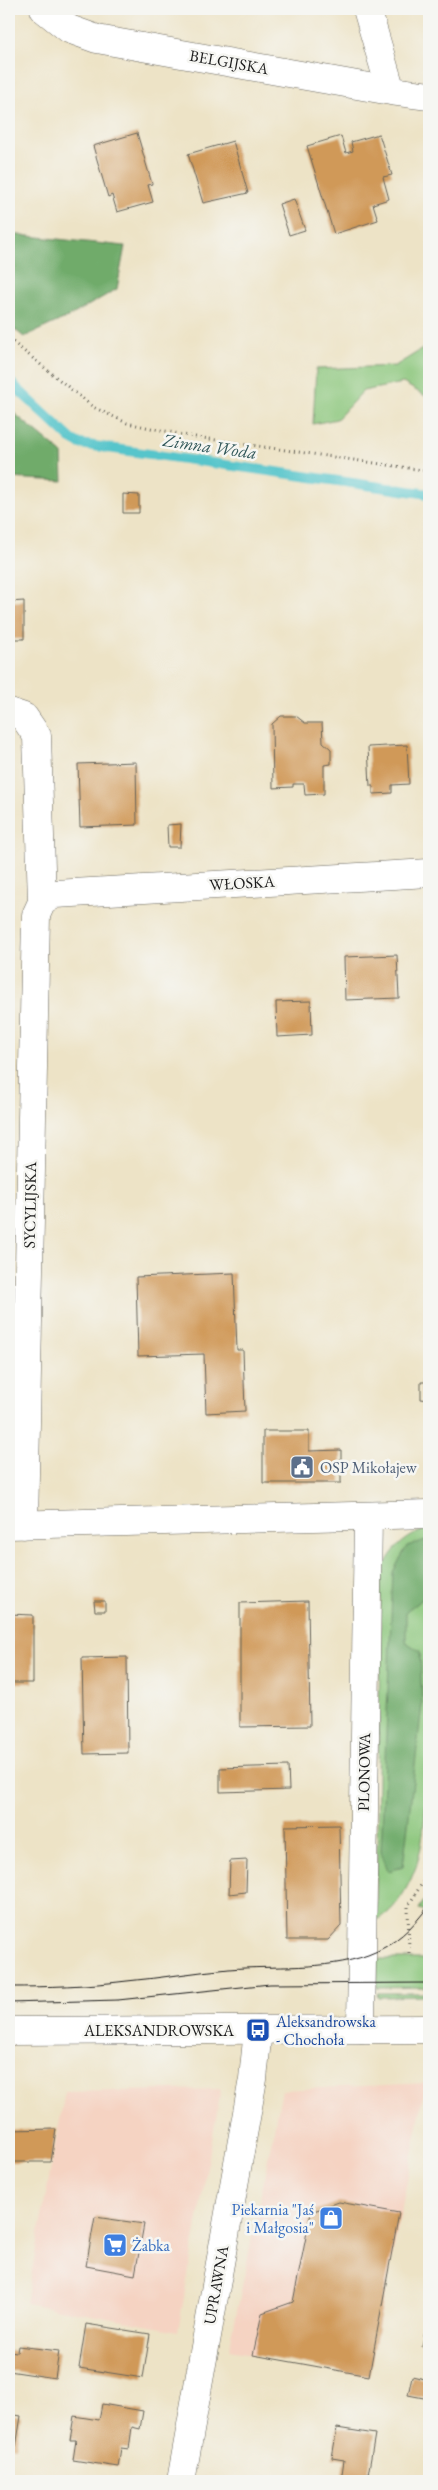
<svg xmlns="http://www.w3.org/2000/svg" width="438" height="2490" viewBox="0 0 438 2490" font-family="'EB Garamond',serif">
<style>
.built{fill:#f5d3c2}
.green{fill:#8bc67b;stroke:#54714c}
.forest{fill:#70ab6b;stroke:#466444}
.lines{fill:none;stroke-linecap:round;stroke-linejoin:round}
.stream{stroke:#57c5cb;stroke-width:10}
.building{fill:#d09959}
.minor-casing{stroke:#656258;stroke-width:29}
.major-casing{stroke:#656258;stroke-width:29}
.path{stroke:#656258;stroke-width:3;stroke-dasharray:1 4;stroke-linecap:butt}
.minor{stroke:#fff;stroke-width:28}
.major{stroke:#fff;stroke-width:28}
.tram{stroke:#1c1c1c;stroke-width:1}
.labels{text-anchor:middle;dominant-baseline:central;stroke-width:5;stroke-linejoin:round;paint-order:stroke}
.street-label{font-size:16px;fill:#1c1c1c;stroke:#f6f6f2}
.service-label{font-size:16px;fill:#4e5e75;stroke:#f6f6f2;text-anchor:start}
.transit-label{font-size:16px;fill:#164399;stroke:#f6f6f2;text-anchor:start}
.shop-label{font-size:16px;fill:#366cbe;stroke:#f6f6f2;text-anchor:end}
.water-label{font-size:18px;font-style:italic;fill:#315759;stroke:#f6f6f2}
</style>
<rect width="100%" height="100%" fill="#f6f6f2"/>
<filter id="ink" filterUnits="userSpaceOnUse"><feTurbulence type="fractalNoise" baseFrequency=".02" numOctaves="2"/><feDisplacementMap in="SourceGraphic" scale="10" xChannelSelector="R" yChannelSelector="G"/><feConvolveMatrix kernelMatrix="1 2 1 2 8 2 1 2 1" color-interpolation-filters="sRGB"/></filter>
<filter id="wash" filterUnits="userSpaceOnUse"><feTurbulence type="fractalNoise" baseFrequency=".0096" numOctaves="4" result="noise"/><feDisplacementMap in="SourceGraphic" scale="20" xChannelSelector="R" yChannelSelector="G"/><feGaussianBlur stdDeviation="1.12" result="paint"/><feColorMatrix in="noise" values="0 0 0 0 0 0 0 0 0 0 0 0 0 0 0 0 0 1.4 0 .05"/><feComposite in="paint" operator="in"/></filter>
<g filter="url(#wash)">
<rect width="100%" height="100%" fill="#ede3c6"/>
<path class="built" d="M426,2083L369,2376L229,2350L282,2090Z
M221,2089L178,2331L26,2303L65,2092Z"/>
<path class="green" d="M429,345V398L403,383L363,391L337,419L313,424L316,369L395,366Z
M429,1527C429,1611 433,1697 427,1781C425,1807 425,1835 418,1860C413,1879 396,1913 376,1920L381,1572C394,1546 403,1539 429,1527Z
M429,1892V1912L419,1909Z
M377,1959H429V1987L377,1988Z
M377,1993H429V1996L378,1997Z"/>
<path class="forest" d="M9,234L125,246L117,289L70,316L24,337L9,325Z
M9,409L62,453L63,481L9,478Z
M429,1539V1594L406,1611V1642L420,1651L422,1705L403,1867L388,1871L381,1852L393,1572L407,1546Z"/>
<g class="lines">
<path class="stream" d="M9,381L71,439L80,444L429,494"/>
</g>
<g id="blocks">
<path class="building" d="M137,133L152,184L148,185L153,202L117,212L112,195L108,197L93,146Z
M379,134L392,175L383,177L389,199L373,204L378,220L334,234L307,146L341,136L346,153L353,151L351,142Z
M233,141L248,193L203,203L188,154Z
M294,199L305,230L289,235L279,204Z
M123,494L139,495V513H123Z
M24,601V639H9V602Z
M281,716H296L305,723H322L323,742L331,749V764L324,765V794L305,795L304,784H293V787L273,788L272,724Z
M407,745L409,784L392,785V793L373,794V786H370L368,747Z
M136,762L137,825L80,827L78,764Z
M181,824L180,847H168L167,825Z
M397,955L399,998L345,1000L344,957Z
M311,1001L312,1035L277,1037L276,1002Z
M234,1273L237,1350H243L245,1411L206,1413L204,1354L138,1356L136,1277Z
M421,1382H429V1400L421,1399Z
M263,1431H309V1451L341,1450V1483H263Z
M94,1601H105V1611H95Z
M308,1601L310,1726L240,1727V1603Z
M9,1614L33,1615V1683H9Z
M127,1657L128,1753L84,1754L82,1658Z
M288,1766L289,1790L220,1792V1768Z
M339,1825L341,1926L328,1940H287L285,1826Z
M247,1860L246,1892L229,1894L230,1861Z
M56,2129L51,2162H9V2130Z
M339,2202L399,2213L369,2376L253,2355L262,2313L293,2302L311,2212Z
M95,2217L144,2224L135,2275L86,2266Z
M428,2314H429V2349L422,2347Z
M86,2324L150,2334L143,2378L79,2368Z
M18,2346L59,2351L55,2378L9,2371V2351L17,2352Z
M412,2376L429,2380V2399L408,2395Z
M102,2404L143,2411L140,2429L132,2427L129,2449L121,2448L118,2467L73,2460L76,2440H70L74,2416L99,2420Z
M9,2414L21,2416L16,2447L9,2446Z
M337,2428L375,2434L367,2481H341L344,2460L332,2458Z"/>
</g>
</g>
<g filter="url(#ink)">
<use href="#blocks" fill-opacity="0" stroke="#656258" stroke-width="1"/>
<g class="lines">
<g class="minor-casing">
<path id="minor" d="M44,9L69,29L97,39L391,91L367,9
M391,91L429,96
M9,712L24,717L37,736L42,902
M9,1525L429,1514
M24,1525L36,915L42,902L55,894L429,873
M361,2029L368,1516
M181,2481L253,2079L258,2030"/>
</g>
<g class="major-casing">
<path id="major" d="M9,2031L429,2029"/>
</g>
<path class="path" d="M9,339L93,407L127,423L189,436L429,471
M409,1953L408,1906L423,1882L429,1859"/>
<use href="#minor" class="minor"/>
<use href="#major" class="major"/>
<path class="tram" d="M9,1987C48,1987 87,1986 127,1981C161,1978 195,1972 229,1969C275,1965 324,1971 368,1955C393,1946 414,1927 429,1905
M9,2003L118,2000L270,1984L429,1983"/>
</g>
</g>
<defs>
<g id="civic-square" transform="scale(1.25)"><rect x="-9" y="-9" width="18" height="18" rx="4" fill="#5c6f8a" stroke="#f6f6f2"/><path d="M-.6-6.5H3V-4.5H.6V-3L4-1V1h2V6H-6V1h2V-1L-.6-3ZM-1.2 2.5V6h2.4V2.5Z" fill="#fff"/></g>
<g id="bus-square" transform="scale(1.25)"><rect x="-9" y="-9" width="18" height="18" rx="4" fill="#1a4fb4" stroke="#f6f6f2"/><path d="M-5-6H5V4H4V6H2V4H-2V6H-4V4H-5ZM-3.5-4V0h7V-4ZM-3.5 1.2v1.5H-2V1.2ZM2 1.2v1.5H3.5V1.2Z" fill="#fff"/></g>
<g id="shop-square" transform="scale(1.25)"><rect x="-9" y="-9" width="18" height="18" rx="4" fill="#3f7fe0" stroke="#f6f6f2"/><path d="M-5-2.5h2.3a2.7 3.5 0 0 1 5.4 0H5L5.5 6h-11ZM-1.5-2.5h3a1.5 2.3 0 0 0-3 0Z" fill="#fff"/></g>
<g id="supermarket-square" transform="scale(1.25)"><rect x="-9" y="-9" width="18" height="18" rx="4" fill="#3f7fe0" stroke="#f6f6f2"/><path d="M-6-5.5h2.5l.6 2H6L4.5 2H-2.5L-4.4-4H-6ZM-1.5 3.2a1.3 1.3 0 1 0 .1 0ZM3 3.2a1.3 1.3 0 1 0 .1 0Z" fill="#fff"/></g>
</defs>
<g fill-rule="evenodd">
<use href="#civic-square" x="302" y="1467"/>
<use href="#bus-square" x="258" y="2030"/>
<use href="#shop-square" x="331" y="2218"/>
<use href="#supermarket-square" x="115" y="2245"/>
</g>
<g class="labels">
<g class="street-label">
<text transform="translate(229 62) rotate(10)">BELGIJSKA</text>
<text transform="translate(242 883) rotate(-3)">WŁOSKA</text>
<text transform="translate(30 1205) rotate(-89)">SYCYLIJSKA</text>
<text transform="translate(364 1772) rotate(-89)">PLONOWA</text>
<text x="159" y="2030">ALEKSANDROWSKA</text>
<text transform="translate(216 2285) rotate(-80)">UPRAWNA</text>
</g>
<g class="service-label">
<text x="320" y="1467">OSP Mikołajew</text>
</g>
<g class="transit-label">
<text x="276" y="2021">Aleksandrowska<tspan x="276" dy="18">- Chochoła</tspan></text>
</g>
<g class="shop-label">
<text x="314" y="2209">Piekarnia "Jaś<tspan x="314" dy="18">i Małgosia"</tspan></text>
<text x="132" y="2245" text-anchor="start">Żabka</text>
</g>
<g class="water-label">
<text transform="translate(210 446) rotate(8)">Zimna Woda</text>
</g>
</g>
<rect width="438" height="2490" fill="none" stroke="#f6f6f2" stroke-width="30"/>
</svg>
